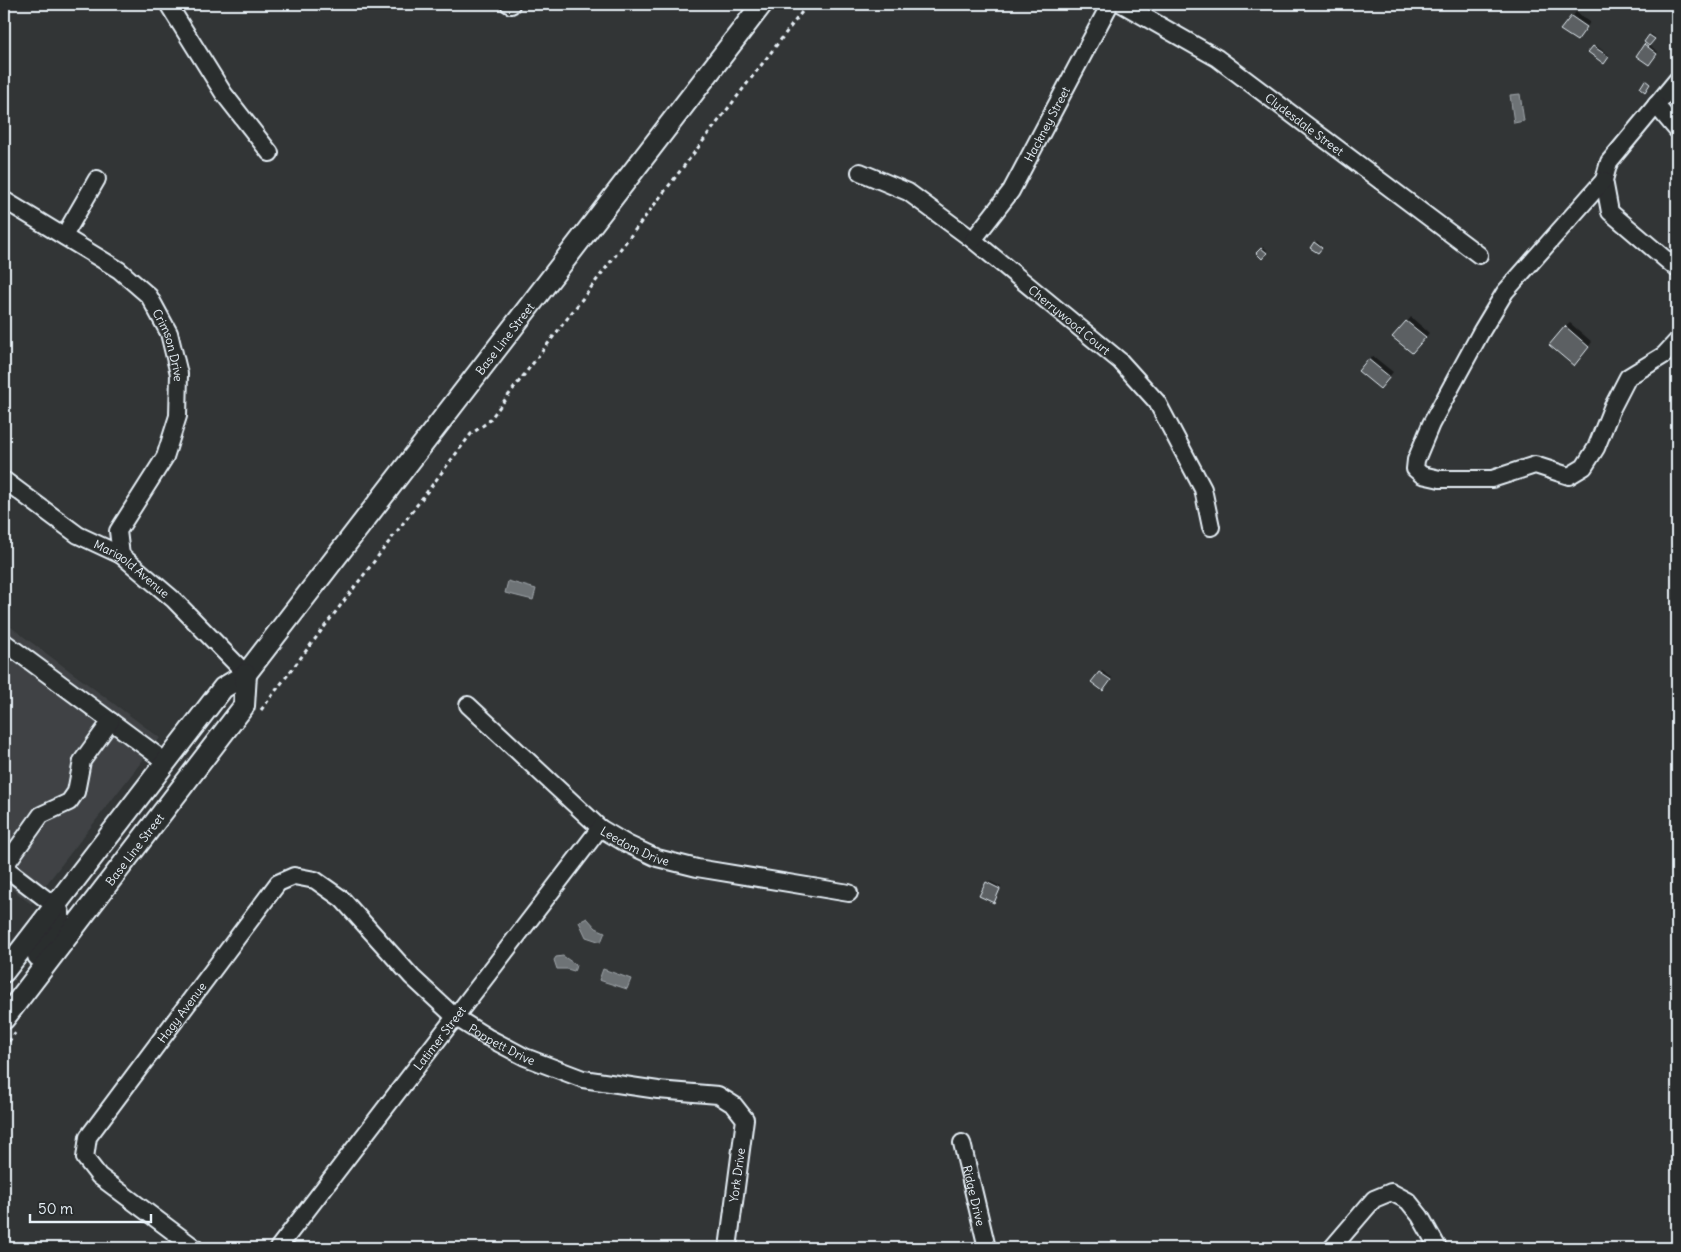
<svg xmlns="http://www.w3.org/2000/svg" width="1681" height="1252" viewBox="0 0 1681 1252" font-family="Delius,sans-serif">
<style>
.built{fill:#3f4244}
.water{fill:#6e7376;stroke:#9fa5aa}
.shadow{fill:#0007}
.building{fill:#5c6063;stroke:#e8f1f8}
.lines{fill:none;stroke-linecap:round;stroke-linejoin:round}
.minor-casing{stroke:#e8f1f8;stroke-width:20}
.major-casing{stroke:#e8f1f8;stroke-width:24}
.path{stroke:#e8f1f8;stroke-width:3;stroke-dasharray:4 4;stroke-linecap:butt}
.minor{stroke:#2a2d2e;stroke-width:16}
.major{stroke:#2a2d2e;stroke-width:20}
.labels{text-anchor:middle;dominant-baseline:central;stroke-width:4;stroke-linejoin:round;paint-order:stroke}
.street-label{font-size:12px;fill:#e8f1f8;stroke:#2a2d2e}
</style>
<rect width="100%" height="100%" fill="#323536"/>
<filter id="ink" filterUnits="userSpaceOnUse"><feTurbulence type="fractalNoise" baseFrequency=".02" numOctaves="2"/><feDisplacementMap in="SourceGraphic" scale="10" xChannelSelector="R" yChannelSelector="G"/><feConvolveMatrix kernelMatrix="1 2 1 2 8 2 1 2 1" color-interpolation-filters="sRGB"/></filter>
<g filter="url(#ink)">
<path class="built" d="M4,622L160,738L31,904L4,883Z"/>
<path class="water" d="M1520,94L1524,121L1514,123L1510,95Z
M508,581L536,589L533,600L505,593Z
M587,918L596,928L605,932L601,942L586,937L579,922Z
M563,956L576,965L575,969L574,971L567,969H557L554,960L556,957Z
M603,969L631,979L627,989L599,980Z"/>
<path class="shadow" d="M1576,12L1590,22L1581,36L1562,29Z
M1651,34L1655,37L1649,45L1658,52L1650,62L1645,45L1647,43L1645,41Z
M1595,45L1609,55L1606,60L1590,52Z
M1317,241L1322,246L1318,252L1315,243Z
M1263,247L1267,250L1262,257L1258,253Z
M1411,317L1429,333L1416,348L1407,322Z
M1570,323L1592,342L1578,360L1565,327Z
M1373,356L1393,372L1384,383L1360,371Z
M1102,671L1112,678L1105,688L1093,682Z
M989,881L1001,887L995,900L987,883Z"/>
<path class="building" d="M1571,16L1587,27L1577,41L1560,30Z
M1649,35L1655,39L1649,46L1644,42Z
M1644,44L1657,54L1649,65L1636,56Z
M1593,46L1609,57L1604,64L1588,52Z
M1645,80L1650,84L1645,92L1640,88Z
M1314,242L1322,248L1318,253L1310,248Z
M1261,248L1267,253L1262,259L1256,253Z
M1406,321L1426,337L1412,353L1392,337Z
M1565,326L1589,347L1574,366L1549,345Z
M1368,359L1390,377L1380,389L1358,371Z
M1099,672L1111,680L1103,691L1091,682Z
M986,882L1000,889L994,903L979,896Z"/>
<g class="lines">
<g class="minor-casing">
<g id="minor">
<path d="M168,4L224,94L270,153"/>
<path d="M509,4L511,5"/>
<path id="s1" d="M1122,4L1217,58L1479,255"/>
<path d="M1677,80L1609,162L1604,180L1610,212L1677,269"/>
<path d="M1656,105L1677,130"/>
<path id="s2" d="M860,172L908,192L973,240L1120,361L1157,402L1203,489L1211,527"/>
<path d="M1604,180L1505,292L1481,332L1431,424L1416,460L1415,469L1422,475L1440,479H1492L1535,465L1569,476L1584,467L1596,448L1612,408L1628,377L1664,355L1677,341"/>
<path id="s3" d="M4,200L119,270L149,296L169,333L179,374L178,416L165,457L118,531L121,555"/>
<path d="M64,236L97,179"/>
<path id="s4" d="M973,240L1011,191L1110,4"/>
<path id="s5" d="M4,480L78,535L121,555L174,600L246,674"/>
<path d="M4,642L166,762"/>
<path id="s6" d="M468,705L600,828L627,844L657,858L697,868L849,893"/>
<path d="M4,867L41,815L69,802L76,792L82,761L111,721"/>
<path d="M4,867L55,906"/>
<path id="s7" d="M962,1143L987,1248"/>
<path id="s8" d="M195,1248L99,1176L85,1158L88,1137L278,883L294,876L315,880L342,899L412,977L455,1017L487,1037L525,1057L583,1079L658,1090L718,1095L734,1105L745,1119L728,1248"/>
<path id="s9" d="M278,1248L600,828"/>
<path d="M1332,1248L1374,1199L1391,1192L1408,1201L1420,1216L1438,1248"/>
</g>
</g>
<g class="major-casing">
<g id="major">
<path d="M38,956C47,944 68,920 55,906"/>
<path id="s10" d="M4,972L223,688L246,674L762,4"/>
<path id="s11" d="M4,1019L244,706L246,674"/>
</g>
</g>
<path class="path" d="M261,710L471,434L488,422L808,4
M4,1048L15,1033"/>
<use href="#minor" class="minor"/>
<use href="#major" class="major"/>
</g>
</g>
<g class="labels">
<g class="street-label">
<text stroke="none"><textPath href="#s1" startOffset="219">Clydesdale Street</textPath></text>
<text stroke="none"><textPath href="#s4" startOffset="138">Hackney Street</textPath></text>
<text stroke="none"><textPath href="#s2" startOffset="258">Cherrywood Court</textPath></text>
<text stroke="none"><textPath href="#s10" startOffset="809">Base Line Street</textPath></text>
<text stroke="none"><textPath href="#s3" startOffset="228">Crimson Drive</textPath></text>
<text stroke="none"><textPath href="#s5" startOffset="156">Marigold Avenue</textPath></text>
<text stroke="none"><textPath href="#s6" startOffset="220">Leedom Drive</textPath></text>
<text stroke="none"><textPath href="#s11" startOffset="214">Base Line Street</textPath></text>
<text stroke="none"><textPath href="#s8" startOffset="320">Hagy Avenue</textPath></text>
<text stroke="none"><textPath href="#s9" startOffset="265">Latimer Street</textPath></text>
<text stroke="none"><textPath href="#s8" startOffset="771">Poppett Drive</textPath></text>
<text transform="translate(737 1175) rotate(-82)">York Drive</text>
<text stroke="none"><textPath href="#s7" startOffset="54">Ridge Drive</textPath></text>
</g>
</g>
<rect width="1681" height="1252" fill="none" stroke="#2a2d2e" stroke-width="20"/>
<rect x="10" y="10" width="1661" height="1232" fill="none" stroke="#e8f1f8" stroke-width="2" filter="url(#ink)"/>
<path d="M30 1214v8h121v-8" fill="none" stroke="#e8f1f8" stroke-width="2.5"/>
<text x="38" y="1214" font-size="15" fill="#e8f1f8" stroke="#2a2d2e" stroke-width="4" paint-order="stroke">50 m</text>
</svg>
